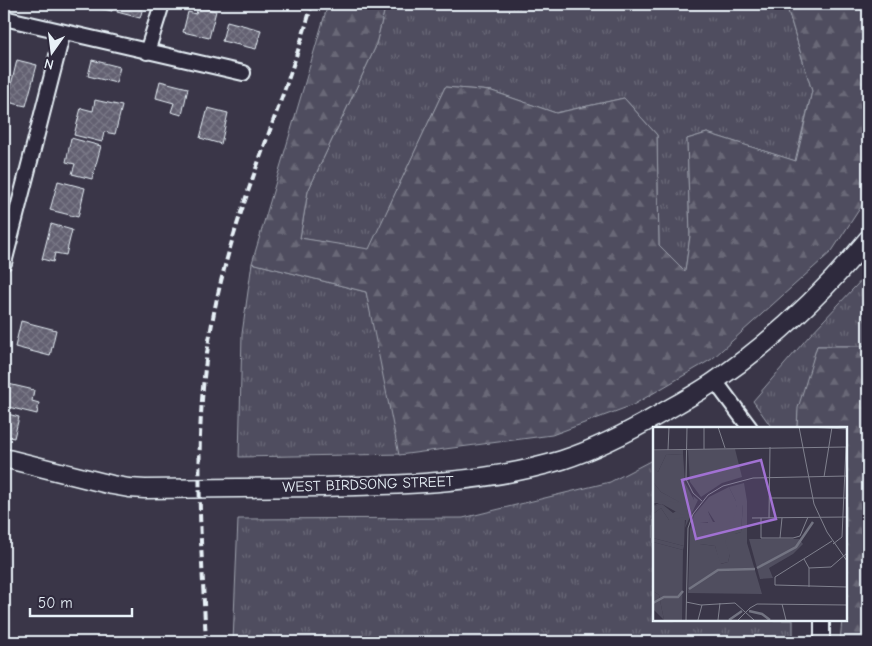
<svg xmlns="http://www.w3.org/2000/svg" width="872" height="646" viewBox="0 0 872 646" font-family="'Comic Neue',sans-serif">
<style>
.grass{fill:url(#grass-tufts);stroke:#9ca0ac}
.forest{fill:url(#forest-firs);stroke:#9ca0ac}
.building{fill:url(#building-cross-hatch);stroke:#e8f1f8}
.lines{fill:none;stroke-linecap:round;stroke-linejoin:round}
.minor-casing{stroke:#e8f1f8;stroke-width:18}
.tertiary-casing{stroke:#e8f1f8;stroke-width:21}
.minor{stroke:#2f2a3d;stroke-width:14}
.tertiary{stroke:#2f2a3d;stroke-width:18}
.rail{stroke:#e8f1f8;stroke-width:4;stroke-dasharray:8 4;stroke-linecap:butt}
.labels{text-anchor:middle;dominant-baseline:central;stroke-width:4;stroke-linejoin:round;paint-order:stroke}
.street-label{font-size:15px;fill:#e8f1f8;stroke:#2f2a3d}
.inset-river{fill:none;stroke:#737482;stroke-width:2.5}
.inset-road{fill:none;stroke:#80818e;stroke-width:1}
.view{fill:#a171d3;fill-opacity:0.15;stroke:#a171d3;stroke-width:2.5}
.inset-edge{fill:none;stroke:#e8f1f8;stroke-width:2.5}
</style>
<defs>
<pattern id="grass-tufts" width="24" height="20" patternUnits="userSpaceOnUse" patternTransform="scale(1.25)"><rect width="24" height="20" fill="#504e5f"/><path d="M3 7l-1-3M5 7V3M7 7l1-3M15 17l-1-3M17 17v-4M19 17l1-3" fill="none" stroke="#696877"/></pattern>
<pattern id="forest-firs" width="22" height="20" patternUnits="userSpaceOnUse" patternTransform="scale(1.25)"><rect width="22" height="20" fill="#504e5f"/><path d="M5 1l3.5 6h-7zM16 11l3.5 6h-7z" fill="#696877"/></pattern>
<pattern id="building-cross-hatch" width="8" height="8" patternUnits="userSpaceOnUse" patternTransform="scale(1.25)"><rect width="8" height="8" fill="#636171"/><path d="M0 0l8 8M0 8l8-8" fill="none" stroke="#797886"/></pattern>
</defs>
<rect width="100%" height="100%" fill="#3a3648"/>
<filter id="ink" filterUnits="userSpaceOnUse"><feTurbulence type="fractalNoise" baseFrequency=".02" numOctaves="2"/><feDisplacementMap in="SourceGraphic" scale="10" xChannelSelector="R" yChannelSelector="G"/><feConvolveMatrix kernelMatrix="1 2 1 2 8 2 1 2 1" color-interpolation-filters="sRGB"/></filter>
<g filter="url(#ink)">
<path class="grass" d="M386,4H786L812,91L795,161L707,133L687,139L690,236L685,271L659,245L657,135L624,98L556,113L492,91L445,87L369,250L300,238L308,191L375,48Z
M252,263L366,292L403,454L239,457L242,334Z
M868,273V343L864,346H817L798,412L797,428H772L753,401L809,336Z
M654,459V620H793V642H233L238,519L463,518L610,482Z"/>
<path class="forest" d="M328,4H386L375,48L308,191L300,238L369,249L445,87L492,91L556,113L624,98L657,135L659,245L685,271L690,236L687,139L707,133L796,161L812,91L786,4H868V196L832,251L712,359L633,405L552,435L399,455L366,292L252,263Z
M868,343V642H840L842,620H846V428H797L798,408L817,346H864Z"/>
<path class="building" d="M87,4H114L112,11L87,5Z
M119,4H144L140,18L117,12Z
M198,7L216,11L209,38L183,32L188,12L196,14Z
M227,21L261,30L256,49L222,41Z
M17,60L37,65L26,106L7,102Z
M92,60L120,67L116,83L88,76Z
M160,81L188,88L182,115L171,112L174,103L156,98Z
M95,100L122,106L115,134L104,132L102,142L74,135L81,108L93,111Z
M208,108L228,113L221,144L200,138Z
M71,138L101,146L92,179L72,174L75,164L66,162Z
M58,181L85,188L78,217L50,210Z
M51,224L72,230L66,255L55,253L53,262L42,259Z
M21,321L56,330L50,356L15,347Z
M4,383L34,390L32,401L39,403L37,414L4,406Z
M4,413L19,417L14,438L4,436Z"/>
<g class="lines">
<g class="minor-casing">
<path id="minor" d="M4,18L243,73
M147,52L162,4
M4,263L63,32
M715,381L750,428
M822,620V642"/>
</g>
<g class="tertiary-casing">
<path id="tertiary" d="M4,458L112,485L129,488L145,489C203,488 261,488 318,487C400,485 483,484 562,460C596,449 629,432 660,414C679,403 698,393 715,381C772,342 825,291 868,239"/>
</g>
<use href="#minor" class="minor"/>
<use href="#tertiary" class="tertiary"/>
<path class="rail" d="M206,642C201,538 192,432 211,329C230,216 282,113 312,4"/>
</g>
</g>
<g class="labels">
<g class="street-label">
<text transform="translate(368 484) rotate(-2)">WEST BIRDSONG STREET</text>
</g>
</g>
<g transform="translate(653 427)">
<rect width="194" height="194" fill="#3a3648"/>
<path d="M82,22L89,50L69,56L48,70L37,55L35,23ZM30,23V27L13,28L5,45L1,41L0,24ZM0,55L8,65L29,76H0ZM91,56L94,74H83L76,60ZM40,69L45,73L32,101L33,93H16L8,81L0,87V79L9,77L20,86L41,73ZM90,77L88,105L82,107L75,135L67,137L62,119L47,117V96H55L54,83L60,95H76L84,78ZM0,111L31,119L30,123L0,115ZM0,164L6,168L11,193L0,182Z" fill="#504e5f"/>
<path d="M30,27L32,56L41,73V79L29,88L9,77L0,79L10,74L28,76L8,65L0,55V38L5,45L13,28ZM76,60L83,74H94V116L109,167L35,166L37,102L41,88L56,70ZM84,78H90L88,105L82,107L76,104L72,115L77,127L75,135L68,137L62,119L47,117L51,110L47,96L57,95L55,84L64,98L80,94ZM8,81L16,93L32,90L31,119L0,111V87ZM0,115L30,123L29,193H11L6,168L0,164Z" fill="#504e5f" fill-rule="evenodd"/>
<path d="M96,112H146L150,117L140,127L116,141L120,151L107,152Z" fill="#504e5f"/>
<path class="inset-river" d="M104,141L143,120L160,95M36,162L65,143L102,142M0,176L11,170H25L30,164M96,184L109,187L117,193M76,193L89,184"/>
<path class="inset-road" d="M34,0L33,52L40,66L49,74M51,0V22M65,0L72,21M146,0L161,77L174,105L194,134M154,0L194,2M0,23L194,20M15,23L16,0M171,50L179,0M117,71H194M99,91L194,90M108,91V111H140L147,109L155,90M116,91L117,20M127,111L129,91M179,114L122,150V158L194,160M180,117L189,110L193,20M151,132L156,141V160M156,141L178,140L194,126M33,175L48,178L82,176L101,193M129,177L133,193M33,193L35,101L40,87L55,68L70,59L100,51L194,49M45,193L49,178M65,193L67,176M85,193L97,181L104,177L194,178"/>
<path class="view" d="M108,33L123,92L43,112L29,53Z"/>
<rect width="194" height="194" class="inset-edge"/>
</g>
<rect width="872" height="646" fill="none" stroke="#2f2a3d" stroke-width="20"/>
<rect x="10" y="10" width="852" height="626" fill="none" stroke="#e8f1f8" stroke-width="2" filter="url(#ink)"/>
<g transform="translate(52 52) rotate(194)" stroke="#2f2a3d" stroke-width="4" paint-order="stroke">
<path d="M0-4L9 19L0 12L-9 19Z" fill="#e8f1f8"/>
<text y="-8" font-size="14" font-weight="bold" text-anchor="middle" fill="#e8f1f8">N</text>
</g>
<path d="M30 608v8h102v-8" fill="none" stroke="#e8f1f8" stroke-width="2.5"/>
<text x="38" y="608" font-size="15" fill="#e8f1f8" stroke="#2f2a3d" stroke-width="4" paint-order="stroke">50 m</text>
</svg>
